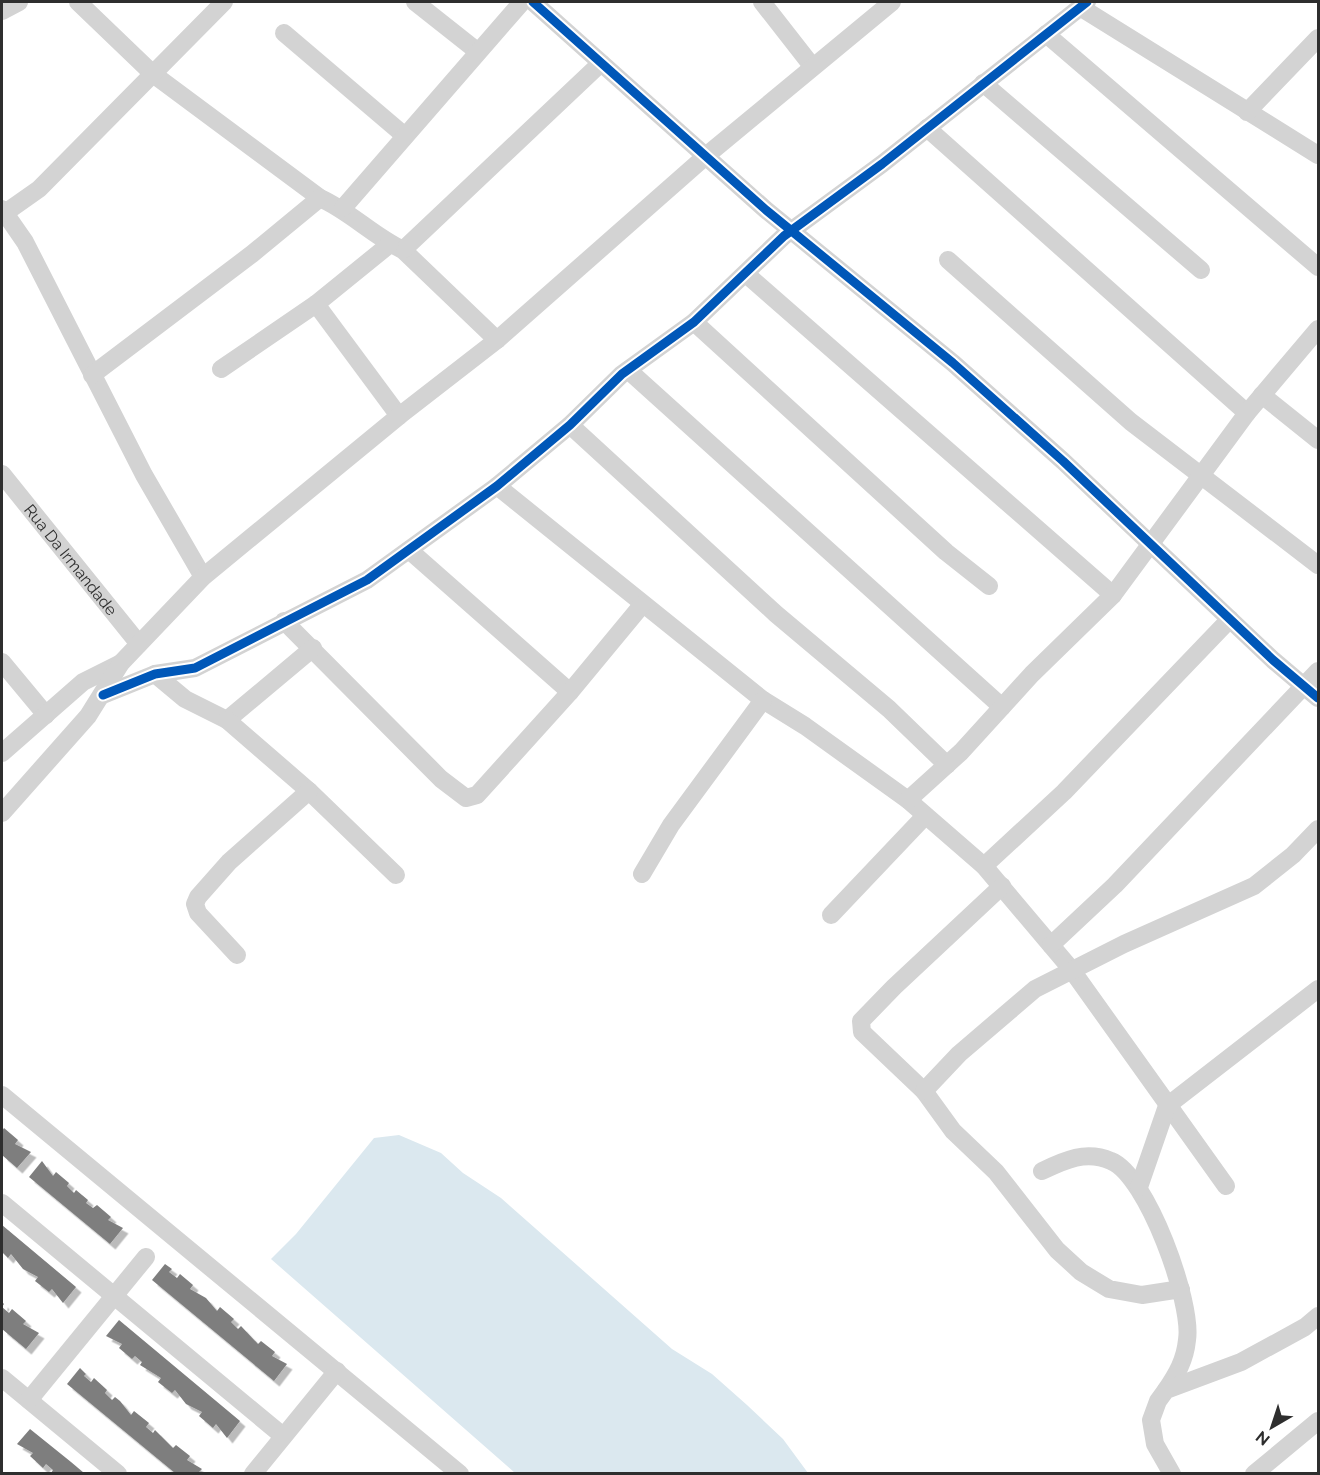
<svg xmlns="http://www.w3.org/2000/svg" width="1320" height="1475" viewBox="0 0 1320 1475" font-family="Raleway,sans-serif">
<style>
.water{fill:#dbe8ef}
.building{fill:#7e7e7e;filter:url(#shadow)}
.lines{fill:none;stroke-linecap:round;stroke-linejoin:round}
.minor{stroke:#d3d3d3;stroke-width:18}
.cycleway-casing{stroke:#fff;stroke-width:13}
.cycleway{stroke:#0057b8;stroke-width:9}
.labels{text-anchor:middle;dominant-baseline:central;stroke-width:6;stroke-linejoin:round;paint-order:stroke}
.street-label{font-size:16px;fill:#2e2e2e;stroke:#fff}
</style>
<defs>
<filter id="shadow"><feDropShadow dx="5.5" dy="5.5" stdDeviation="0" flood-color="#0004"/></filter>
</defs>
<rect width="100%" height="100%" fill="#fff"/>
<path class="water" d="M399,1135L441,1153L463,1173L501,1198L672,1349L712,1374L747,1405L783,1439L808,1473H515L271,1259L296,1234L374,1138Z"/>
<path class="building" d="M4,1128L18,1140L15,1144L31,1152L17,1168L2,1155V1131Z
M42,1161L53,1176L56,1172L69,1183L67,1186L74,1193L76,1190L88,1200L86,1203L93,1208L97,1205L111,1217L108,1220L123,1228L110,1244L29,1177Z
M2,1225L76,1287L63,1303L52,1289L49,1292L35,1281L38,1277L23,1269L11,1254L8,1258L2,1252Z
M165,1264L172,1269L169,1272L177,1278L180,1274L193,1285L190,1289L206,1298L217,1311L220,1307L234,1319L231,1322L238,1329L241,1326L258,1344L261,1341L275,1352L272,1356L287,1364L274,1381L152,1280Z
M2,1302L4,1304L2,1307L9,1313L12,1309L26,1321L23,1324L39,1333L26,1349L2,1329Z
M119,1320L240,1421L227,1438L216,1424L213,1428L199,1416L202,1412L186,1404L175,1390L172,1393L158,1382L161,1378L140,1365L142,1362L135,1356L132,1359L119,1348L122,1344L106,1336Z
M80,1368L86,1374L84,1376L91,1382L94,1378L107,1390L105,1393L112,1400L115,1397L120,1401L131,1415L134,1411L149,1423L146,1427L153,1433L155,1430L173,1448L176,1445L190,1456L187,1460L202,1469L198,1473H175L67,1384Z
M30,1429L71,1462L84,1473H51L53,1470L46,1464L43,1468L30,1456L33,1453L17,1444Z"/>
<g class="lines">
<g class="minor">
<path d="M78,2L153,74L320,198C351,212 373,236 403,250L497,340"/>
<path d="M415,2L477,51"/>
<path d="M533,2L766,210L953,363L1063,461L1273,660L1318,698"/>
<path d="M762,2L812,66"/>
<path d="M1080,7L1318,155"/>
<path d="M2,11L19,2"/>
<path d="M284,33L405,136"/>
<path d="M1046,34L1318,267"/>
<path d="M983,83L1201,270"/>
<path d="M1247,112L1318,38"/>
<path d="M927,128L1247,413"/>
<path d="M343,208L522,2"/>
<path d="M2,209L25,242L144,475L203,577"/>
<path d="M5,213L39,189L224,2"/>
<path d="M403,250L601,63"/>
<path d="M948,260L1131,422L1318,565"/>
<path d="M746,274L1113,595"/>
<path d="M316,304L399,416"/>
<path d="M694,322L946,552L989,586"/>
<path d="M221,369L316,304L390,244"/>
<path d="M628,370L1002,707"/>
<path d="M92,375L252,254L320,198"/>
<path d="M1262,395L1318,440"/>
<path d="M570,425L776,614L889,709L947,765"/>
<path id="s1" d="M2,474L139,644"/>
<path d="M497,486L763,700L805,726L908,800L984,866L1071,969L1226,1186"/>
<path d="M409,550L570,692"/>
<path d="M284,621L441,779L466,798L477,795L570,692L642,605"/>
<path d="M2,662L46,715"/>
<path d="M155,674L185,699L227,720L313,648"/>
<path d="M103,695L155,674L195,668L367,580L497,486L570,425L622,374L694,322L784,236L882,164L1087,2"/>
<path d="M227,720L309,791L396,875"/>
<path d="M2,753L83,682L121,663"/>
<path d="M908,800L961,752L1032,674L1113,595L1247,413L1318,329"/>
<path d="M2,813L88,716L121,663L203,577L399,416L497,340L707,155L892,2"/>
<path d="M984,866L1064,792L1230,619"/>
<path d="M642,874L671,825L763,700"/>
<path d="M1002,886L894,987L861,1021L862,1032L924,1091L953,1131L996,1172L1057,1250L1081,1272L1109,1289L1142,1295L1181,1289"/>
<path d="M831,915L925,816"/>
<path d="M1051,945L1115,885L1318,671"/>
<path d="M237,955L198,913L195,904L198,897L229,862L309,791"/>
<path d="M924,1091L959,1054L1035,989L1124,944L1254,886L1293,855L1318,829"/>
<path d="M2,1095L460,1474"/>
<path d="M1042,1171C1065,1160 1086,1150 1111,1161C1147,1175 1193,1303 1187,1340C1185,1360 1177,1374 1166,1390"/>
<path d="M1139,1187L1167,1106L1318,989"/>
<path d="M2,1203L283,1436"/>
<path d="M2,1378L118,1474"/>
<path d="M29,1400L146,1257"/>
<path d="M253,1474L337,1371"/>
<path d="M1172,1474L1155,1444L1151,1420L1158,1401L1166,1390L1241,1362L1305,1327L1318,1316"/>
<path d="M1254,1474L1318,1421"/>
</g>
<g class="cycleway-casing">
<path id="cycleway" d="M533,2L766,210L953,363L1063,461L1273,660L1318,698
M103,695L155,674L195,668L367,580L497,486L570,425L622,374L694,322L784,236L882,164L1087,2"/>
</g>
<use href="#cycleway" class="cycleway"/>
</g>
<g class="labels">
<g class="street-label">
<text stroke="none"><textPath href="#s1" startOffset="110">Rua Da Irmandade</textPath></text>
</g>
</g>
<rect width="1320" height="1475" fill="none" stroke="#2e2e2e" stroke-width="6"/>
<g transform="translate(1272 1427) rotate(219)" stroke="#ffffff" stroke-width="4.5" paint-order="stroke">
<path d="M0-4.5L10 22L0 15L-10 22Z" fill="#2e2e2e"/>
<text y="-9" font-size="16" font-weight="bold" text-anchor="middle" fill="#2e2e2e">N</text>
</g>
</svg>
